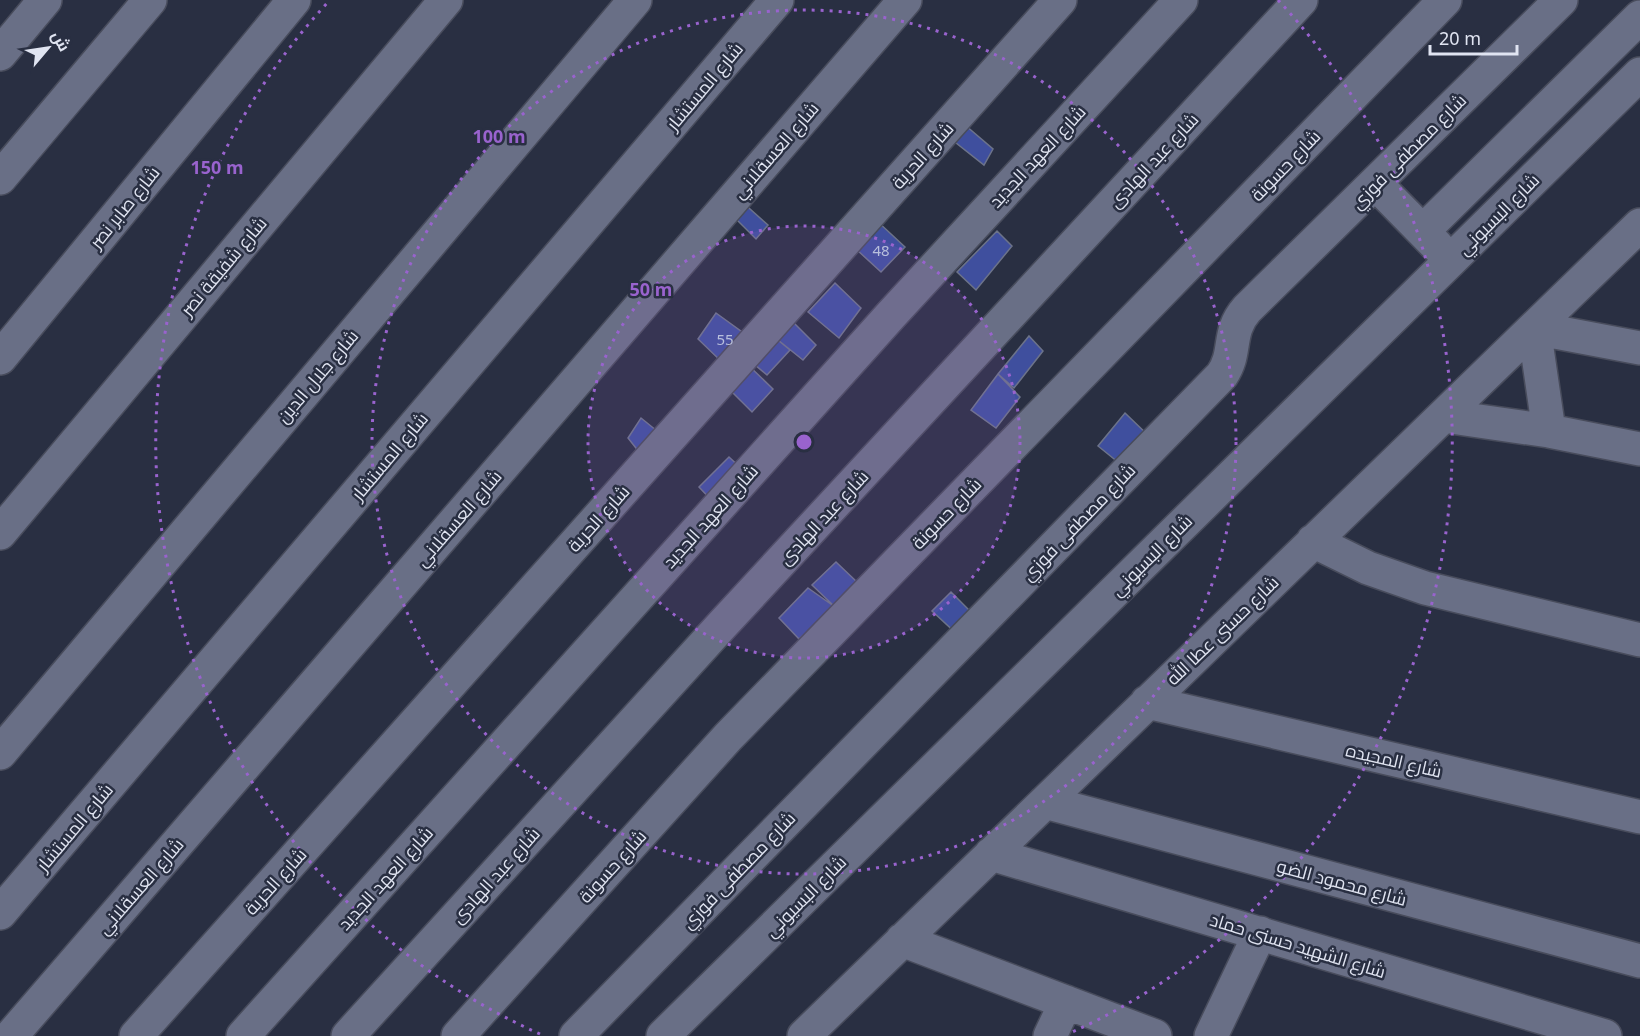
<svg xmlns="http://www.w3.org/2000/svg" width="1640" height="1036" viewBox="0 0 1640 1036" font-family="'Noto Sans',Cairo,sans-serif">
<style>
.building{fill:#3f4f9e;stroke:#6c738a;stroke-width:1.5}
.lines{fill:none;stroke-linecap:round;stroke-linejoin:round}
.minor-casing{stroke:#484c5c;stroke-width:36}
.minor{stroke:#696f86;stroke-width:33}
.ring{fill:none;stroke:#9963ce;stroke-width:3;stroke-dasharray:3 6}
.labels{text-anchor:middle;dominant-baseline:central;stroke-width:5;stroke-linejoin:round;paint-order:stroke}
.number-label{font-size:15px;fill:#b8bfdc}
.street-label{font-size:18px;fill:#e0e4f1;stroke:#292f42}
.centre{fill:#9963ce;stroke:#292f42;stroke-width:3}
.ring-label{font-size:18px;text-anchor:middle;font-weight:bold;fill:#9963ce;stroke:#292f42;stroke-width:5;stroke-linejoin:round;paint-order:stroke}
</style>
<rect width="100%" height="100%" fill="#292f42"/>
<path class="building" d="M965,125L993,149L984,165L951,139Z
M740,200L768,225L756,239L729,212Z
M877,221L905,247L881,272L856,249Z
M997,231L1012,246L976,290L957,272Z
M835,283L861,308L839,338L808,312Z
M716,313L749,337L726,366L698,339Z
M788,317L816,345L803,360L773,336Z
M773,336L790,350L767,375L754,364Z
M1029,336L1043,351L1014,388L998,374Z
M746,363L773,389L752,412L726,386Z
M998,374L1020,397L996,428L971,410Z
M1125,413L1151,438L1124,467L1098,446Z
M641,418L662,435L643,457L628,438Z
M729,457L743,470L714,503L699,487Z
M836,562L857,582L835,607L812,585Z
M808,588L835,607L799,639L779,618Z
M951,592L973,614L958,635L932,611Z"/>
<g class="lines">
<g class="minor-casing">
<path id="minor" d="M0,54L45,0
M0,178L150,0
M1375,183L1437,246
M1423,231L1640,17
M0,358L294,0
M1444,416L1549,431L1640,449
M1549,431L1534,328L1640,348
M0,533L446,0
M1313,541L1368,568L1425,588L1640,640
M1147,702L1640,817
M0,753L635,0
M1045,802L1640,961
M991,854L1605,1036
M0,913L777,0
M902,940L1155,1036
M11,1036L905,0
M136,1036L1060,0
M243,1036L891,315L1181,0
M348,1036L722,625L1301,0
M458,1036L728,737L1445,0
M576,1036L1222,375C1238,351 1226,333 1247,309L1561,0
M663,1036L1640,74
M804,1036L1640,225
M1050,1036L1066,1002
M1211,1036L1260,933"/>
</g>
<use href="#minor" class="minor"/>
</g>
<circle cx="804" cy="442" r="216" fill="#9963ce" fill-opacity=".12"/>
<g class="ring">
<circle cx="804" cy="442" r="216"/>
<circle cx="804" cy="442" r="432"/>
<path d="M540 1034A648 648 0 0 1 330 0M1278 0A648 648 0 0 1 1068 1034"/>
</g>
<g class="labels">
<g class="number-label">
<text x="881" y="250">48</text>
<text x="725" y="339">55</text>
</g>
<g class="street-label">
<text transform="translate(704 86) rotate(-50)">شارع المستشار</text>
<text transform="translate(775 150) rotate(-49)">شارع العسقلاني</text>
<text transform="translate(1408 151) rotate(-45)">شارع مصطفى فوزي</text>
<text transform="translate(922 155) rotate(-48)">شارع الحرية</text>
<text transform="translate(1037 156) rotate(-47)">شارع العهد الجديد</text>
<text transform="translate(1153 160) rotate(-47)">شارع عبد الهادى</text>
<text transform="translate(1285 165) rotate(-46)">شارع حسونة</text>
<text transform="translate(124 207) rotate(-51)">شارع صابر نصر</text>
<text transform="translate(1498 214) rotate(-45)">شارع البسيوني</text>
<text transform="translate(223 266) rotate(-50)">شارع شفيقة نصر</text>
<text transform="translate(317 376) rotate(-50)">شارع جلال الدين</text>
<text transform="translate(389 456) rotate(-50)">شارع المستشار</text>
<text transform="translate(946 513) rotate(-46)">شارع حسونة</text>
<text transform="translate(710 516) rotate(-48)">شارع العهد الجديد</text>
<text transform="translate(823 517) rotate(-47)">شارع عبد الهادى</text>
<text transform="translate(458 518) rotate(-49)">شارع العسقلاني</text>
<text transform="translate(598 518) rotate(-48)">شارع الحرية</text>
<text transform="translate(1078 522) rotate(-46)">شارع مصطفى فوزي</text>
<text transform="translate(1151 555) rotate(-45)">شارع البسيوني</text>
<text transform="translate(1222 630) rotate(-44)">شارع حسنى عطا الله</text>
<text transform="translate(1394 760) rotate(13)">شارع المجيده</text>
<text transform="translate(74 827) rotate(-50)">شارع المستشار</text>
<text transform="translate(612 866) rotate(-48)">شارع حسونة</text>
<text transform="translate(738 870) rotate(-46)">شارع مصطفى فوزي</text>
<text transform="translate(495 875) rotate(-48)">شارع عبد الهادى</text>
<text transform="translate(385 878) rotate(-48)">شارع العهد الجديد</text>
<text transform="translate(275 881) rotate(-48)">شارع الحرية</text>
<text transform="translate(1342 882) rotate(15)">شارع محمود الضو</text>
<text transform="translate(140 886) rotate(-49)">شارع العسقلاني</text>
<text transform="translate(805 896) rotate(-45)">شارع البسيوني</text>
<text transform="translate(1298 945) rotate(17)">شارع الشهيد حسنى حماد</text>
</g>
</g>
<circle cx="804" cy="442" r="9" class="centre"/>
<g class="ring-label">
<text x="499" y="143">100 m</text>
<text x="217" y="174">150 m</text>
<text x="651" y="296">50 m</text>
</g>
<g transform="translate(48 48) rotate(61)" stroke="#292f42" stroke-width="4.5" paint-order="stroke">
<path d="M0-4.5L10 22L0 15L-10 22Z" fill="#e0e4f1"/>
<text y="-9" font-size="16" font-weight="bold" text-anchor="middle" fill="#e0e4f1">ش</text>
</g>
<path d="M1430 45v9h87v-9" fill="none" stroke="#e0e4f1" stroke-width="3"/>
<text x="1439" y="45" font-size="18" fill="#e0e4f1" stroke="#292f42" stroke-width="4.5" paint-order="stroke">20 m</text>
</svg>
